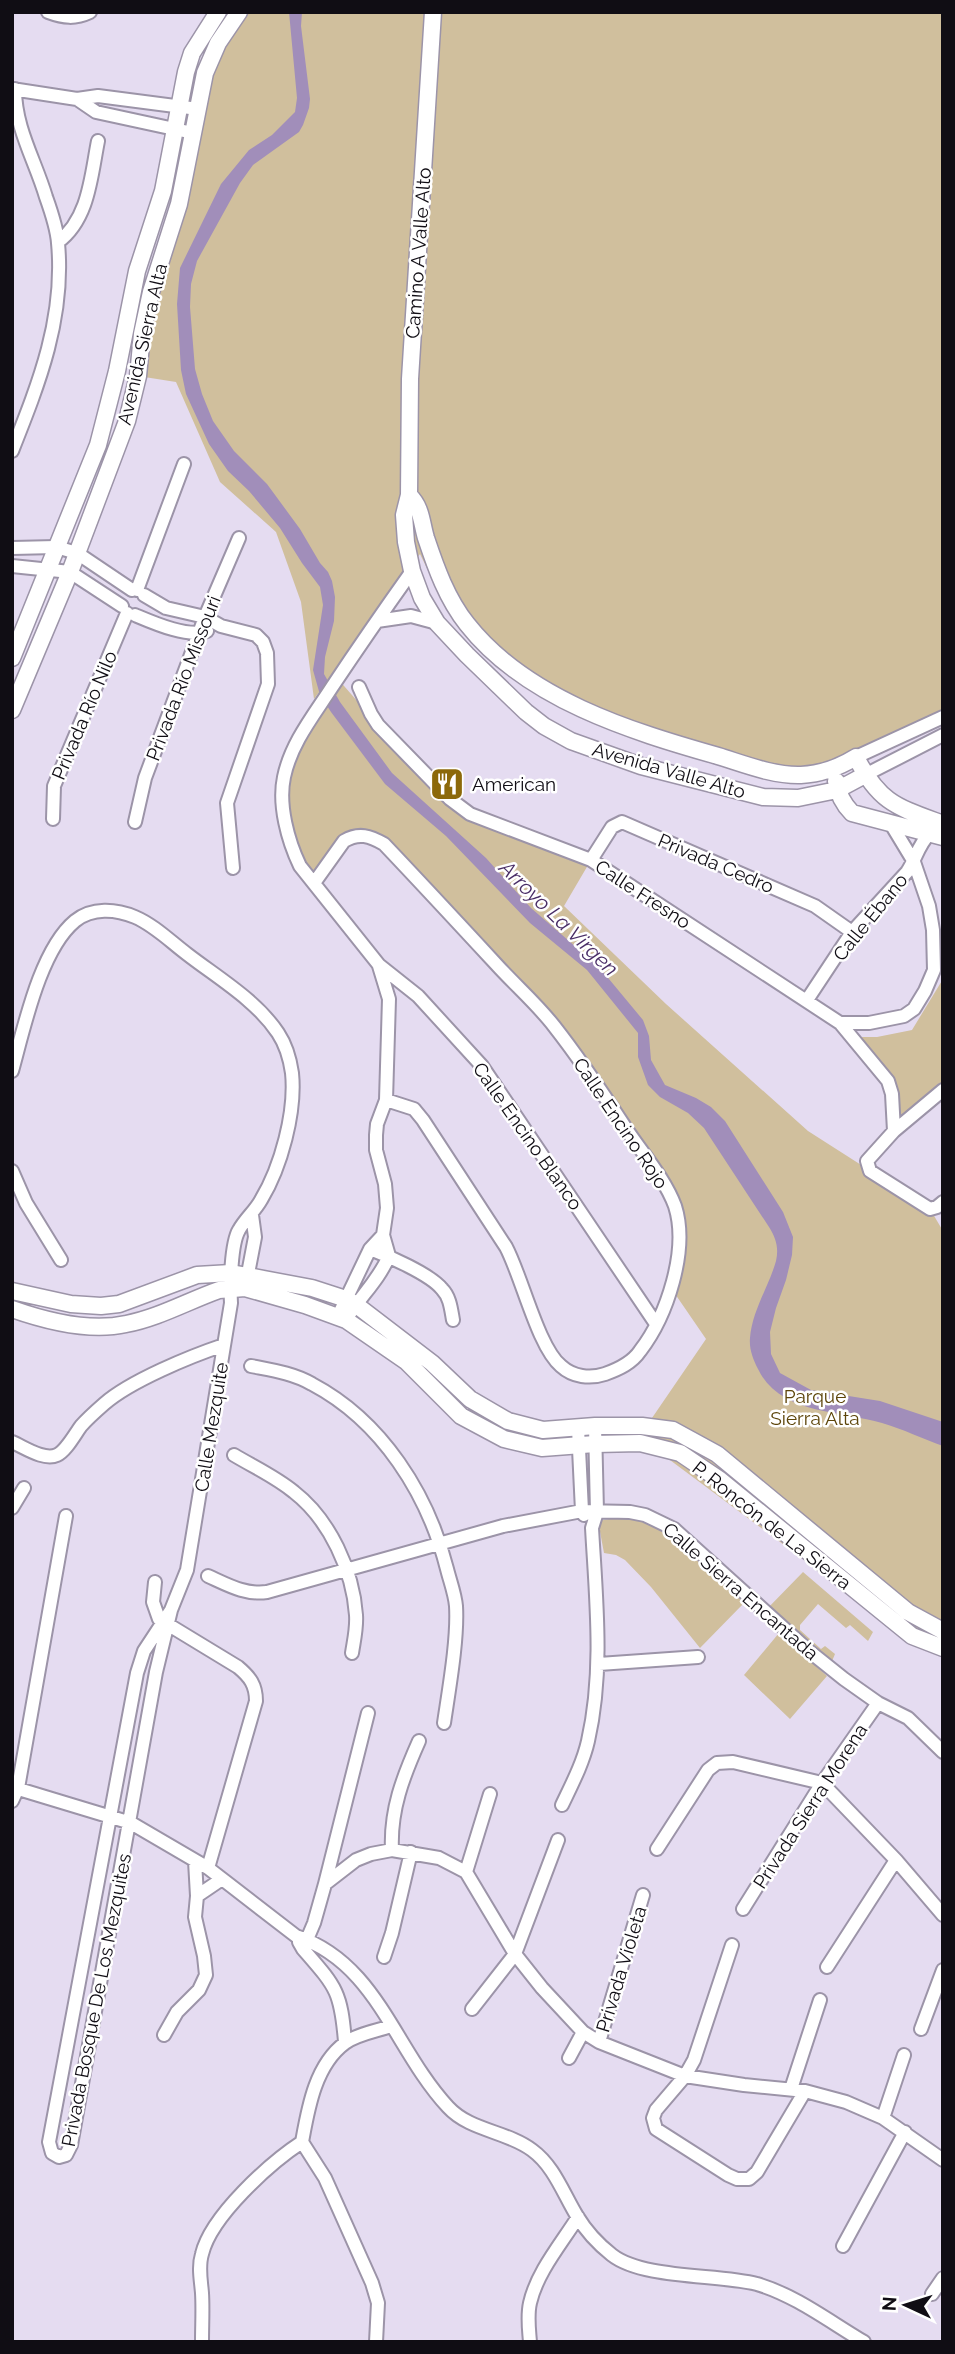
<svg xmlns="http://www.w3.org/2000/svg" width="955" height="2354" viewBox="0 0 955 2354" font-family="Raleway,sans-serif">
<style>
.green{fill:#d0bf9d}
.water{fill:#a18eba}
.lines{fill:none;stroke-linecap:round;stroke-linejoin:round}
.minor-casing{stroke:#9c94a8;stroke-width:16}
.tertiary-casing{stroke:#9c94a8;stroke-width:19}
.minor{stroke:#fff;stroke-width:12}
.tertiary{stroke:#fff;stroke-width:16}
.labels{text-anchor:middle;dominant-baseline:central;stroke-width:5;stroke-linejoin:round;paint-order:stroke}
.street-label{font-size:19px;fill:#100d14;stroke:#fff}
.poi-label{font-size:19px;fill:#100d14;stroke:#fff;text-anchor:start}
.park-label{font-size:19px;fill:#5d450a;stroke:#fff}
.water-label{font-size:21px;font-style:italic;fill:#4a2e67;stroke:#fff}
</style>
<rect width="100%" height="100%" fill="#e5dcf1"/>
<path class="green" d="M239,12H943V714L835,769L768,770L560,698L488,648L439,593L420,554L314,699L301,602L276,532L220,482L176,382L138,376L205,73Z
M338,679L378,725L470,814L591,860L564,906L666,1004L808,1131L930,1209L943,1231V1641L909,1638L639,1437L706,1339L671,1288L675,1208L553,1025L369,836L344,841L314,883L294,852L283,779Z
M943,979V1085L902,1119L890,1077L861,1037H877L912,1030Z
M632,1515L665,1526L713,1567L744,1603L700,1648L651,1587L625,1560L616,1555L604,1553L598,1521Z
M803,1572L873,1632L868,1641L850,1625L846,1628L818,1604L800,1625V1630L821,1649L825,1646L835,1654L830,1666L765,1611Z
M779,1633L827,1676L790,1719L744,1675Z"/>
<path class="water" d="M289,12H302L301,26L310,99L309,108L303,125L299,132L253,165L240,183L197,261L191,284L190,307L195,369L202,394L213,421L234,451L267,484L300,529L320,563L328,572L332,581L335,597L334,621L325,657L324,674L340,702L392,773L486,858L531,908L599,967L643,1020L649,1036L651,1060L665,1085L696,1098L711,1107L725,1121L783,1212L793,1237L792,1255L786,1280L776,1308L770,1332L771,1354L780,1373L811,1390L880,1401L943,1422V1446C923,1439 903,1429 882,1423C841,1411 779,1414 758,1369C753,1359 749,1349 750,1338C752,1311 769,1286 776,1261C779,1248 776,1238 769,1227L704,1128L688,1113L660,1097L648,1085L638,1057V1033L587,970L530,923L446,836L385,784L331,712L320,695L313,670L323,605L320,587L302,563L280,528L249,491L228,471L209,444L186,394L181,370L177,304L180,268L221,184L249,150L272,135L295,112L297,98Z"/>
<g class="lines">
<g class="minor-casing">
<path id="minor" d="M48,12C64,18 75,19 90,12
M12,89L77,99L98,96L198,109
M77,99L96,112L193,133
M58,242C89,219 91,176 98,141
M12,451C39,383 65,318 58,243C57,228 51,211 46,197C35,160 15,128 15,89
M12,548L56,547L77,553L132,590
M12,566L70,572L122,606
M412,571C385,609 358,648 332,687C314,715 291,743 284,777C278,805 288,841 300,866L379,965L418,996L482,1066L656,1324
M137,590L184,464
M144,595L166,608L205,617L221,626L256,635L263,642L267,653L268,684L227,803L233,868
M135,615C154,623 188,638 207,631
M377,621L411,616L437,623
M359,687L371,714L378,725L450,799L470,814L591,860L840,1023L888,1081L892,1094L894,1131
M856,757L943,717
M865,775L943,735
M53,819L54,786L127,613
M135,822L145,778L205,617L239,538
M591,860L612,827L622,822L815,906L852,932
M314,883L344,841C359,832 370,836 384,844C422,884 459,924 496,964C515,985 537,1004 554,1026C580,1059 604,1095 627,1130C643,1154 665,1179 675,1206C689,1250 667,1316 640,1351C632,1363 619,1369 605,1374C590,1379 573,1377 561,1366C538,1347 522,1277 506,1247L423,1120L414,1109L386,1100
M807,1000L852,932L907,872C916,859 918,845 930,833
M840,1023H869L904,1016L914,1009L925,991L934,970L933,930L929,906L914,862L891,824
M12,1071C24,1028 40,950 75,921C92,907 116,909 135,917C154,925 171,942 187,954C218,978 256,1000 278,1033C286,1045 290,1059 292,1073C296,1112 281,1167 261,1200C255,1211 245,1219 239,1230C231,1243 230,1287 231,1303L187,1570L171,1610L144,1651L137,1673L49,2142L52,2153L59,2157L66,2155L71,2145L156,1672L171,1610
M943,1090L894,1131L867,1161L870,1171L930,1209L937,1207L943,1202
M12,1171L26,1203L61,1260
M370,1249C388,1256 430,1274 442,1289C450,1297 451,1309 453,1320
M246,1284L255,1237L252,1215
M338,1316L370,1249L383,1235
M346,1320C360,1296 377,1283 389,1256L383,1235L387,1208L385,1184L376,1150V1135L377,1124L386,1100L389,999L379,966
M251,1366C271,1370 293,1373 312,1384C382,1421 428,1494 447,1569C450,1581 455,1594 456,1606C458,1639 449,1689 444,1723
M578,1428L582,1511L584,1515
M12,1442C24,1447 44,1461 57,1455C66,1451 75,1434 81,1426C88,1418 96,1411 104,1404C130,1381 191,1356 224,1345
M234,1455C254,1467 276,1477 294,1492C330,1520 353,1571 356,1615C357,1628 354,1640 352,1653
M12,1508L24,1488
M208,1576C228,1585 245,1595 267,1592L503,1526L582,1511L630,1512L645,1515L674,1529L809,1651L844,1679L878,1703L908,1718L943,1752
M155,1582L153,1602L159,1619L238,1667C250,1677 256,1685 256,1701L208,1868
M599,1664L698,1657
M12,1787L131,1823L208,1868L296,1936C377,1963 394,2049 448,2107C470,2131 507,2131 532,2150C554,2166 563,2193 577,2216C586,2231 598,2244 612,2255C643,2279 717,2274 757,2284C795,2295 830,2322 864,2342
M12,1801L18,1788L66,1516
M562,1805C572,1784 583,1763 588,1741C604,1671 596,1599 592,1528L597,1512L595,1426
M657,1849L708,1770L717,1763L733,1762L822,1783L896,1860L943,1915
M392,1850C390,1810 403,1777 419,1741
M466,1872L490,1794
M325,1884L368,1713
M197,1896L222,1879
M743,1909L822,1783L878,1703
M299,1942L303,1949C336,1987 341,1991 345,2042
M732,1945L694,2060L685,2076L656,2110L653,2118L656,2129L728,2175L737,2179H749L757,2172L805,2091
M303,1949L314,1923L325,1884L356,1860L371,1854L392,1850L439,1858L466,1872L515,1954L542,1988L583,2032L599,2042L685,2076L744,2085L805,2091L846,2102L883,2118L943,2160
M384,1957L392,1933L411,1852
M827,1967L896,1860
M472,2009L515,1954L558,1840
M921,2029L943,1970
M164,2035L177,2012L199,1990L206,1975L204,1956L195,1917L197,1896L195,1861
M599,2042L643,1895
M569,2058L583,2032
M791,2089L820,2000
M883,2118L904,2055
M302,2142L325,2178L372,2283L378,2303L376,2342
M302,2142C308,2109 315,2065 345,2043C357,2034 377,2031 391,2026
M843,2246L905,2132
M932,2294L943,2278
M202,2342C202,2325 203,2309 202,2293C201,2280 198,2267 202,2254C211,2216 270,2163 302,2142
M530,2342C529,2329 527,2316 530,2303C537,2272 561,2244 578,2217"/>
</g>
<g class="tertiary-casing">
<path id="tertiary" d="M433,12L410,379L409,495L404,515L406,542L412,571L422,598L437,623L467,655L526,712L544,726L571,741L641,766L763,797L798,798L837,790L865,775
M409,495C422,508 421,521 426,538C436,568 447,599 467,624C526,699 630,731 718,756C744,764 774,776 801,775C822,774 838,768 856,757C879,803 897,807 943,824
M12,658L98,445L117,371L137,271L163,191L186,72L192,53L218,12
M12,710L70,572L127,421L138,376L142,334L151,292L179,204L205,73L218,43L239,12
M836,781C838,794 843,804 852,813L943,837
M12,1291L71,1304L101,1306L119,1304L197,1275L231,1273L312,1288L346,1299L355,1304L432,1363L470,1399L508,1421L543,1430L595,1426H642L673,1430L717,1454L908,1612L943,1631
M12,1309C46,1321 90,1332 126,1324C158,1318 188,1301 219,1290L245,1288L305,1305L346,1320L407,1362L461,1416L504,1439L542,1448L595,1444L640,1443L680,1453L720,1480L912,1636L943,1648"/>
</g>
<use href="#minor" class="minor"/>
<use href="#tertiary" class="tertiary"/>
</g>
<defs>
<g id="restaurant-square" transform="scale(1.75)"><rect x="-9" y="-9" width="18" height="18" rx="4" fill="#8c690a" stroke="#fff"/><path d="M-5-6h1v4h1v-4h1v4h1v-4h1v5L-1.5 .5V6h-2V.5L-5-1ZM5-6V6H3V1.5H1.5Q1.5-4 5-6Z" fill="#fff"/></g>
</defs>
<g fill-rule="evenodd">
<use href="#restaurant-square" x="447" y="784"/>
</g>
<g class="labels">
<g class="street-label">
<text transform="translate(418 253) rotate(-86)">Camino A Valle Alto</text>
<text transform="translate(142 344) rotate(-77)">Avenida Sierra Alta</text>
<text transform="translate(183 678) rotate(-69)">Privada Río Missouri</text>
<text transform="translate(84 715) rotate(-67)">Privada Río Nilo</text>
<text transform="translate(669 770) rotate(16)">Avenida Valle Alto</text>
<text transform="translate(716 863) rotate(23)">Privada Cedro</text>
<text transform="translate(643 894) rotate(33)">Calle Fresno</text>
<text transform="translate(870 917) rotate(-51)">Calle Ébano</text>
<text transform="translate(621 1123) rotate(56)">Calle Encino Rojo</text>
<text transform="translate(528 1136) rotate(55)">Calle Encino Blanco</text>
<text transform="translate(211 1427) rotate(-81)">Calle Mezquite</text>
<text transform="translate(772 1525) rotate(38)">P. Roncón de La Sierra</text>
<text transform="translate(741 1591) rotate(41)">Calle Sierra Encantada</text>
<text transform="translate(810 1806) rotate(-57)">Privada Sierra Morena</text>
<text transform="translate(621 1969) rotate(-73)">Privada Violeta</text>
<text transform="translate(96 2000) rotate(-79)">Privada Bosque De Los Mezquites</text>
</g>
<g class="poi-label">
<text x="472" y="784">American</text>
</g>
<g class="park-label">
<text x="815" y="1396">Parque<tspan x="815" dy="22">Sierra Alta</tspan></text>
</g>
<g class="water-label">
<text transform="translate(559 918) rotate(44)">Arroyo La Virgen</text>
</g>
</g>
<rect width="955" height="2354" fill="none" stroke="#100d14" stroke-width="28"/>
<g transform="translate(906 2305) rotate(274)" stroke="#ffffff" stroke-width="5" paint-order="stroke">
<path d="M0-5L12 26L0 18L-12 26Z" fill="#100d14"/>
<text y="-10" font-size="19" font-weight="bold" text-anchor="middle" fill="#100d14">N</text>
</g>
</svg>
